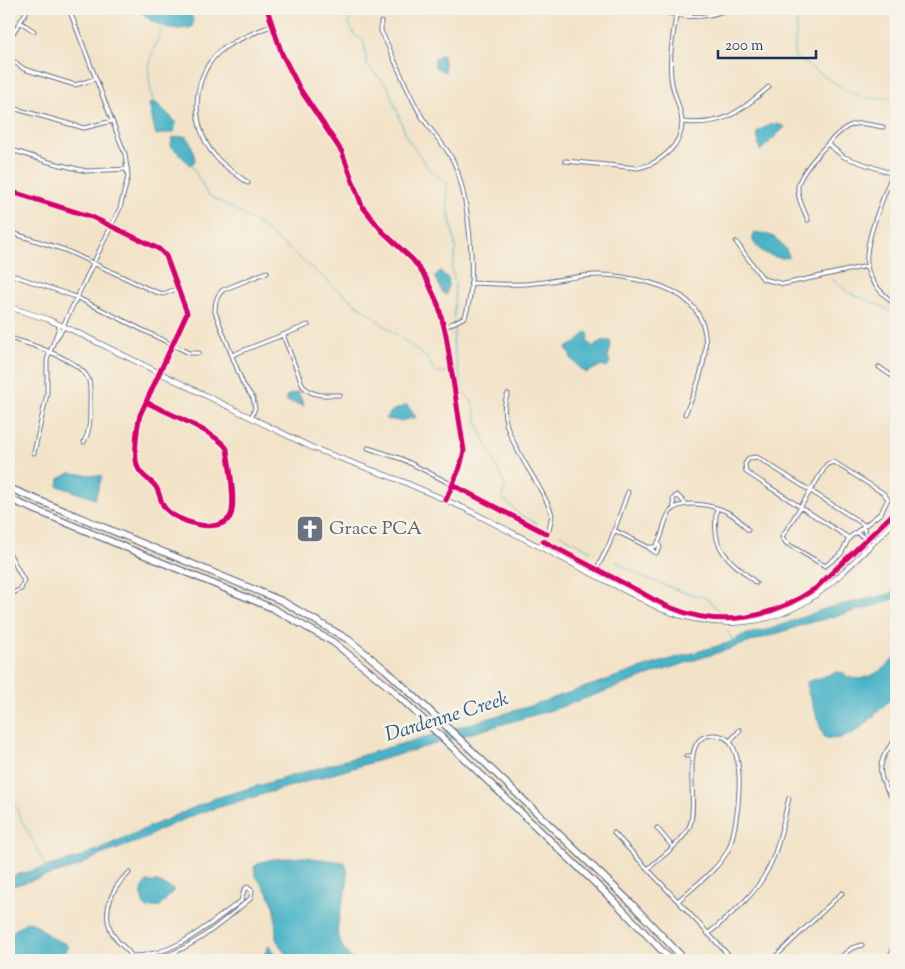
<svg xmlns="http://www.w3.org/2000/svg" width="905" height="969" viewBox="0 0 905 969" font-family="'Sorts Mill Goudy',serif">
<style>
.water{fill:#49b4c7;stroke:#327292}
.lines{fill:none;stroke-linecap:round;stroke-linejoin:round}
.stream{stroke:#49b4c7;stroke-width:1}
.minor-casing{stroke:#666e83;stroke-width:5}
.secondary-casing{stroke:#666e83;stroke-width:6}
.motorway-casing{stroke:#666e83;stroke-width:8}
.minor{stroke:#fff;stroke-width:3}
.secondary{stroke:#fff;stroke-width:4.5}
.motorway{stroke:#fff;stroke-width:5.5}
.cycleway-casing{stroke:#f7f3e8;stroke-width:8}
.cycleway{stroke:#d6006c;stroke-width:5}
.labels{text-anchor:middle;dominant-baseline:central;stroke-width:5;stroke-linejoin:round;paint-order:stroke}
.worship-label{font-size:19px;fill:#5b616d;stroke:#f7f3e8;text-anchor:start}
.water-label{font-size:20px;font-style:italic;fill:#29577e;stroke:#f7f3e8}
</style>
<rect width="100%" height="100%" fill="#f7f3e8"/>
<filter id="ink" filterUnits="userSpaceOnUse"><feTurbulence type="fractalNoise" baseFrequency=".02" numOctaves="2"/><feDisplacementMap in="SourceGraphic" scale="10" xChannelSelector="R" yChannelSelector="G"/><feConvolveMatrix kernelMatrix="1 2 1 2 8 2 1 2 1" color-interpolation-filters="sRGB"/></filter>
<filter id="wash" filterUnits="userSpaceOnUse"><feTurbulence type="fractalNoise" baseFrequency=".0096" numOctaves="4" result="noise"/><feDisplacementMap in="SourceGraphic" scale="20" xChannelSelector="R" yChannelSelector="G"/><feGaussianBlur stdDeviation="1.12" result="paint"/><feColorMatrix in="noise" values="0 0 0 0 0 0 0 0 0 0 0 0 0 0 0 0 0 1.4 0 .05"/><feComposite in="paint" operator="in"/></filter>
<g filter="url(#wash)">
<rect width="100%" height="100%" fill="#f2e3c8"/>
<path class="water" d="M139,9H190L193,21L192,27C174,33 149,24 139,9Z
M440,55L443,56L445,72L435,67V59Z
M154,102C159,104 172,118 176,123L174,132L156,135L149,104Z
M777,124L785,127L760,151L757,132L769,125Z
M185,136C193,143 193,152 195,161L190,165L171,146L172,138Z
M755,233C770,231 785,243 789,257C777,261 754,251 752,237Z
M440,271L449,279L446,295L443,293L435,276Z
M586,332L589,334L587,341L593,347L602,341H610L611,346L608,357L610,362L607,367L602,365L586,373L573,361L566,348L576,343Z
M298,392L304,406L287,401L286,396Z
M407,405L416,417L401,421L385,419L392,411Z
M70,473L102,476L95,499L58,486L59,479Z
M896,588V598L867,608L812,622L664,670L561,707L199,813L157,831L145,839L98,856L77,867L9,887V877L78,858L216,798L524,708L654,664L728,643L743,635L771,629L827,608L890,594Z
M896,656V694C877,711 852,747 824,737L806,686L807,682L837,672L844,673L845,675C862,686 885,670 896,656Z
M303,857L344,862C356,879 334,915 338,936C340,945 347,953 352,960H289L276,939L275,908L269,895L256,876L254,867C266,856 287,859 303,857Z
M147,882H158L174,890L160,906L147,908C140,902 142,894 143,886Z
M28,921L38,926L50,937L66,944L68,949C64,955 54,953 53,960H9V934Z
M269,946L280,960H261Z"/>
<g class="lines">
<path class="stream" d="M352,9L349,24L355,35L364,42L367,65L388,87L407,138L430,170L447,183L448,208L456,249L452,270L455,284L454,318
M798,9L794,57L849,92L869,98H896
M153,102C145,68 150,57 163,26
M191,164L207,194L256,222L342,293L427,358L435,372H448
M833,280L849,293L884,307L896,316
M455,329L453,342L462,390L473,403L478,425L505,486L502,499L513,507L517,513L538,524
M560,534L593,552
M616,562L643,577L683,592L706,598L718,609L721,617
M727,630L733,641
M9,795L46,867"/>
</g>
</g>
<g filter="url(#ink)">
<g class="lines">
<g class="minor-casing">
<path id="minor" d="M267,9L282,54L300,89L342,152L362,206L382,231L413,260L426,278L438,304L446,335L464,451L460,467L446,500
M654,9C678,18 705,20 728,9
M20,22L34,31
M381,22V31C395,59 406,90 422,117C433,135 450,149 457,170C469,206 478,282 465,317L445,327
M9,40L28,9
M894,46H896
M9,58L24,69L75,85L95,79
M9,107L84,128L112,121
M682,122C725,126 737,113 769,87
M829,145L844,157L896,175
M9,149L49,162L86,171L128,169
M565,161L638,168C659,164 682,146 682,122C681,106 672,92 671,77C669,56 673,36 676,16
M892,174C884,198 859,250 869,274C874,287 887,297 896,306
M248,183C237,174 224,167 215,156C189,126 191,72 224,48C239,38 256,32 273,25
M9,191L92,217L159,249L166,256L187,313L140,415C137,427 133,457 138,468C142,477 151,480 156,487C160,493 160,502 165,508C176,522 218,535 230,517C237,505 229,464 227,449C218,433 165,412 146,402
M808,220C804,210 797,198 798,187C798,174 836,132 849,126C859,121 872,125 883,127
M9,232L65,250L153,291L163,294L179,288
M736,242L763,279L784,284L867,266
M9,274L76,297L189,353H199
M470,283C491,283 514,286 535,283C558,281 580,274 603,275C619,275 635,279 651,283C724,303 711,359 685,414
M63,326L120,208L128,177L125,154L69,9
M283,335L303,386C313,397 325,395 340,395
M9,338C28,343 84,361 89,381C91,389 90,400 90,408C90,421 90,431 84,442
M55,340L64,327
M232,355L308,325
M879,367L896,379
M508,394C490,428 543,481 552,515L549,530L541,546
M251,418L255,408L253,398L243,384L215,312C215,303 216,296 223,290L267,272
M368,448L402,459L453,485
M34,453L47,394V360L60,325
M834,462L883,493L888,499L881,513L849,538L841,554L825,566L786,543L782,537L827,464Z
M674,508L673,499L677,495L686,504
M717,508C710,551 727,557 756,583
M614,530L648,547H655C664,538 662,522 670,512C681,497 717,506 731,514C738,518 743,524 748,530
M857,533L862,536L870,545
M849,538L746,472L745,464L749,458L757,457L863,524L865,533L874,541
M649,548L656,553L660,548L658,542
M9,553L24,581L21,589L9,595
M594,574L609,545L628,492
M896,739C874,763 877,779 896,803
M730,741L740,730
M686,756H691
M657,828L672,846
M614,833L733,960
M648,869C661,857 683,842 690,825C698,803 683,749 702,738C707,735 715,734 721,736C750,744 738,829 728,850C718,870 694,886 678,901
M129,873C110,889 99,917 116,939C121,946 131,951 133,960
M708,934C730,915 755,896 768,869C779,848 783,822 789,798
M132,956C176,956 207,925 241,901L244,890L247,887L252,891L251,898C221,923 189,953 150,960
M772,960L842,893
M837,960L852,948L862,945
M888,960L896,943"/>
</g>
<g class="secondary-casing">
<path id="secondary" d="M9,307L47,319L72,330L313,448L404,482L466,509L661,609C709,628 760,629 805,602C834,585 871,544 896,520"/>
</g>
<g class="motorway-casing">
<path id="motorway" d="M9,488L282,601L349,640L386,670L463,742L630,902L685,960
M9,499L272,608L333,642L389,687L617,904L671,960"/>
</g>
<use href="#minor" class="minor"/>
<use href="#secondary" class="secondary"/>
<use href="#motorway" class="motorway"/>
<g class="cycleway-casing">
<path id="cycleway" d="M267,9L282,54L300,89L342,152L362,206L382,231L413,260L426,278L438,304L446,335L464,451L460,467L446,500
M9,191L92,217L159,249L166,256L187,313L140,415C137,427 133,457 138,468C142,477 151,480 156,487C160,493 160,502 165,508C176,522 218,535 230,517C237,505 229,464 227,449C218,433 165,412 146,402
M453,485L547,534
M543,541C573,557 602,572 631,587C645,594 658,603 672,608C722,629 772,618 816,588L896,511"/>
</g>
<use href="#cycleway" class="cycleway"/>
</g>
</g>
<defs>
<g id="church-square" transform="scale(1.4375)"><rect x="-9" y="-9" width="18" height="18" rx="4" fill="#6b7280" stroke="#f7f3e8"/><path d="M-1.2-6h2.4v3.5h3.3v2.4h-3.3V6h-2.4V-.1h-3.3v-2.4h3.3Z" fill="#fff"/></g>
</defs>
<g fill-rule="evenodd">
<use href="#church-square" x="310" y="529"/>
</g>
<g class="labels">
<g class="worship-label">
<text x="329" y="529">Grace PCA</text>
</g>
<g class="water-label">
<text transform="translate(447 718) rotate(-17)">Dardenne Creek</text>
</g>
</g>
<rect width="905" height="969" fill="none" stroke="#f7f3e8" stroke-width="30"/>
<path d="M718 50v8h98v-8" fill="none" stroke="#1b2f5e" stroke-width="2.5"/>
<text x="725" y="50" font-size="15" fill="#1b2f5e" stroke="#f7f3e8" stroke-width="4" paint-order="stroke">200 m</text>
</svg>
